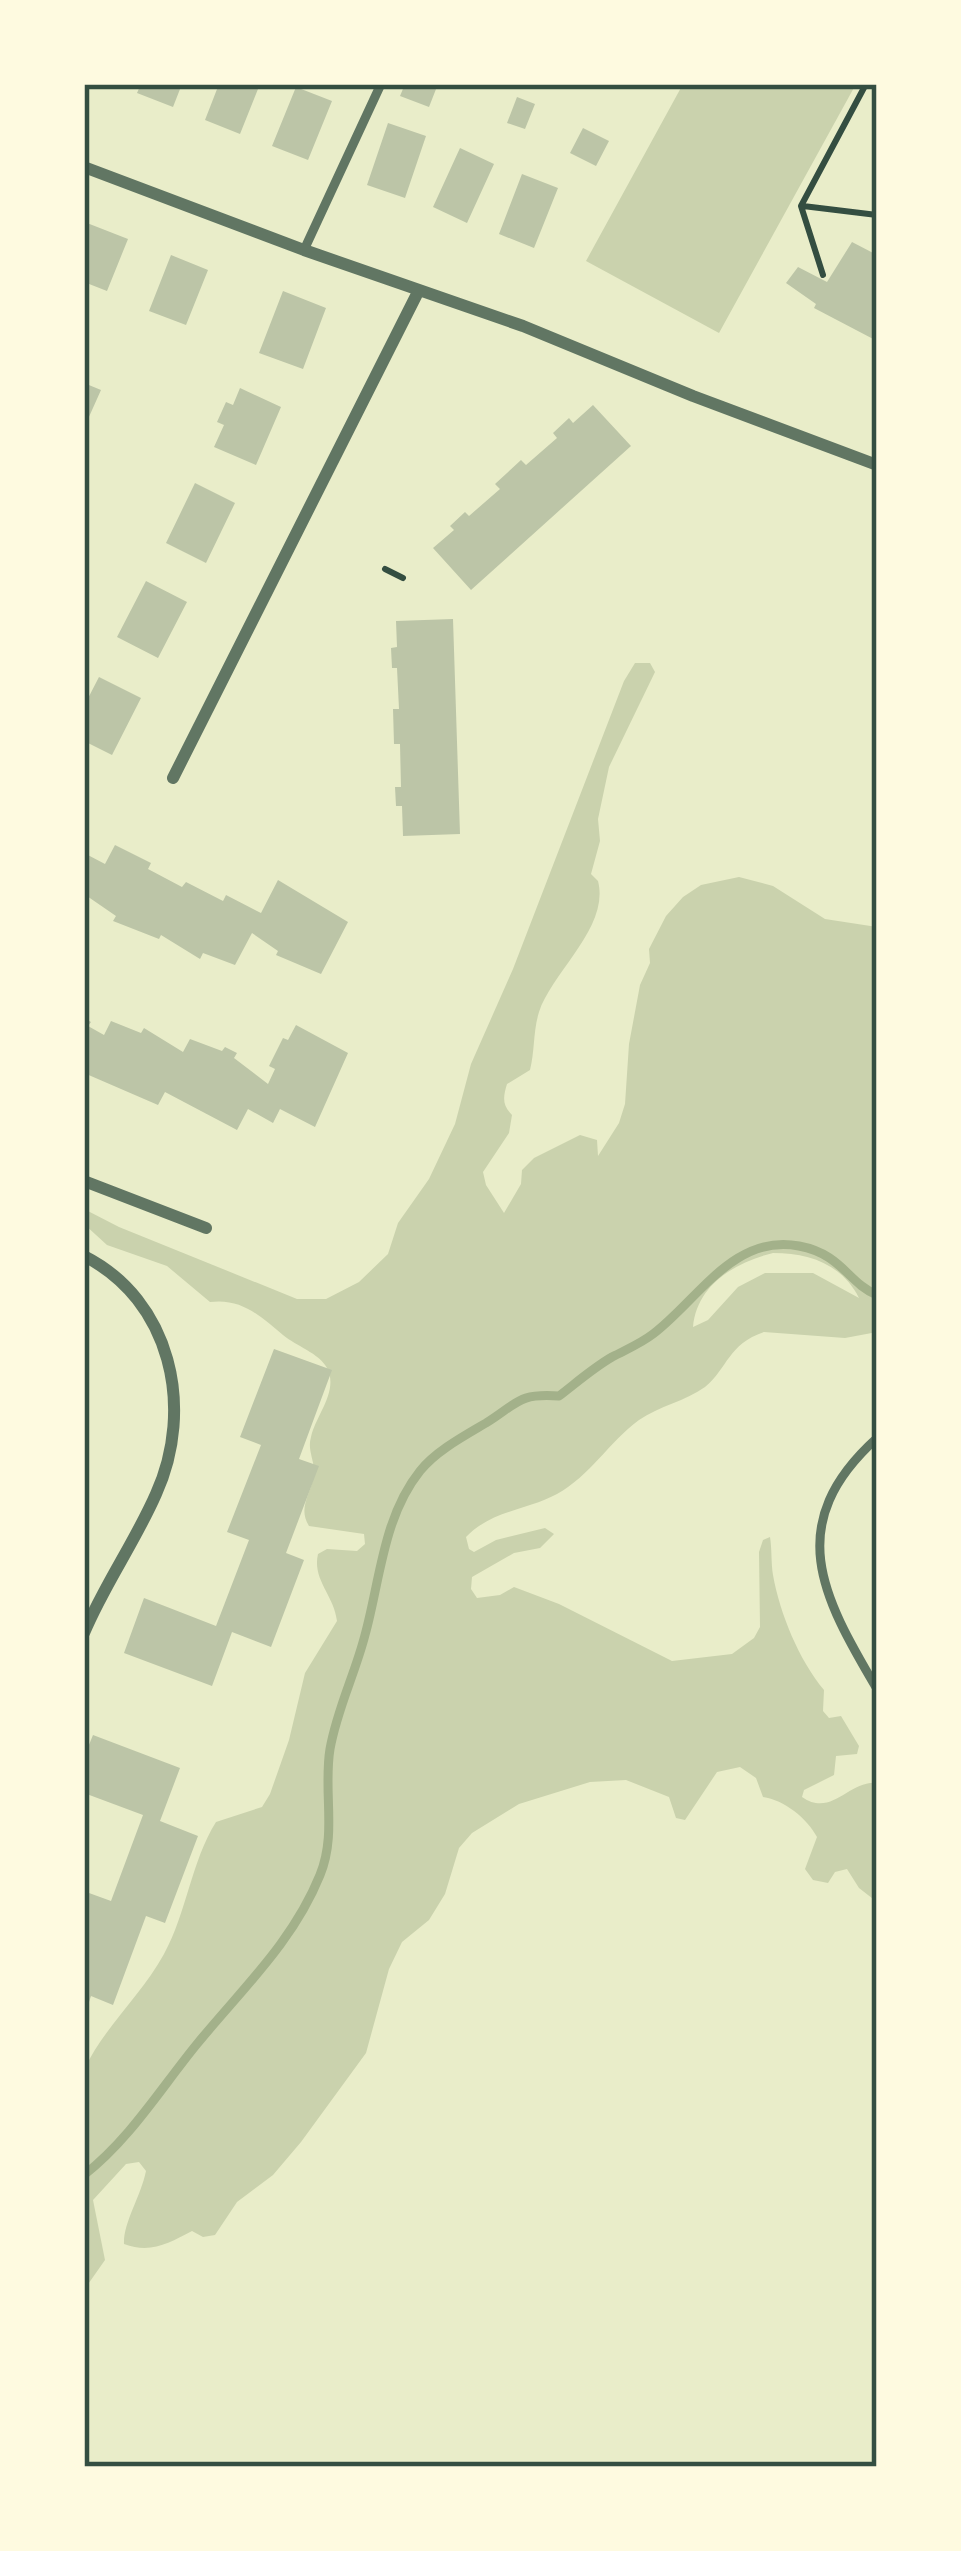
<svg xmlns="http://www.w3.org/2000/svg" width="961" height="2551" viewBox="0 0 961 2551" font-family="'PT Sans Narrow',sans-serif">
<style>
.green{fill:#cad2ad;fill-rule:evenodd}
.lines{fill:none;stroke-linecap:round;stroke-linejoin:round}
.stream{stroke:#a3b18a;stroke-width:9}
.building{fill:#bcc5a7}
.path{stroke:#344e41;stroke-width:6}
.service{stroke:#617663;stroke-width:9}
.minor{stroke:#617663;stroke-width:12}
.neatline{fill:none;stroke:#344e41;stroke-width:4.5}
</style>
<rect width="100%" height="100%" fill="#e9edc9"/>
<path class="green" d="M683,84H856L719,333L586,261Z
M635,663H650L655,672L609,767L598,819L600,841L591,874L598,881C610,927 552,972 539,1012C533,1031 535,1051 530,1070L507,1084C503,1097 502,1105 512,1115L509,1133L483,1172L486,1185L504,1213L521,1184L522,1170L534,1158L580,1135L597,1140L598,1156L619,1123L625,1104L629,1044L640,985L650,963L649,949L666,916L683,897L701,885L739,877L773,886L825,919L877,927V1332L845,1338L764,1332C728,1344 728,1368 705,1387C686,1401 659,1406 639,1420C609,1442 590,1476 557,1494C525,1511 492,1510 466,1537L469,1549L474,1552L496,1540L545,1528L554,1534L540,1548L514,1553L472,1577L471,1589L477,1598L500,1595L514,1587L559,1604L672,1661L732,1654L754,1638L760,1627L759,1552L763,1540L770,1537C772,1549 771,1563 773,1575C780,1614 799,1660 824,1690L823,1711L829,1718L841,1716L859,1746L857,1754L836,1756L834,1775L804,1790L802,1797C832,1818 849,1780 877,1783V1902L859,1888L847,1869L835,1872L828,1883L813,1880L805,1869L817,1837C807,1818 784,1800 763,1797L756,1778L740,1767L717,1772L685,1820L676,1818L669,1797L626,1780L590,1782L519,1804L472,1833L459,1848L445,1894L429,1920L402,1942L389,1969L366,2053L301,2142L273,2175L237,2202L215,2235L203,2237L192,2231C169,2243 151,2254 124,2244C123,2223 141,2196 146,2171L139,2162L126,2164L93,2200L105,2260L84,2290V2070C104,2027 141,1996 164,1954C187,1912 191,1862 216,1822L262,1807L270,1794L289,1740L305,1673L337,1621C334,1595 312,1580 318,1554L327,1549L357,1551L365,1544L364,1534L309,1526C297,1507 312,1493 314,1474C315,1461 307,1450 311,1437C316,1415 339,1391 327,1368C319,1353 296,1346 283,1335C260,1316 242,1298 210,1302L167,1266L107,1245L84,1224V1209L119,1227L297,1299H326L359,1282L388,1254L398,1223L429,1179L455,1124L471,1064L513,969L624,681ZM773,1253C809,1253 842,1264 859,1298L813,1273H765L738,1287L708,1320L693,1327C697,1284 736,1262 773,1253Z"/>
<g class="lines">
<path class="stream" d="M84,2175C130,2139 161,2088 197,2044C242,1989 293,1942 320,1875C337,1834 323,1791 330,1749C337,1709 355,1674 365,1635C380,1581 383,1517 420,1471C436,1451 464,1436 486,1423C518,1403 518,1393 559,1396C576,1383 593,1368 612,1357C627,1349 640,1344 653,1334C697,1301 734,1233 799,1246C842,1254 848,1283 877,1295"/>
</g>
<path class="building" d="M141,84H182L173,107L137,93Z
M219,84H260L240,134L205,120Z
M405,84H438L429,107L400,96Z
M296,87L332,101L308,160L272,146Z
M517,97L535,104L525,129L507,123Z
M388,123L426,136L405,198L367,185Z
M583,128L609,141L596,166L570,153Z
M460,148L494,164L467,223L433,207Z
M522,174L558,188L534,248L499,234Z
M87,223L128,239L107,291L84,282Z
M852,242L877,255V341L814,308L816,304L786,283L798,267L827,282Z
M171,255L208,270L186,325L149,311Z
M283,291L326,308L303,369L259,353Z
M84,383L101,390L84,428Z
M240,388L281,407L256,465L214,447L224,425L217,422L226,402L233,405Z
M593,405L631,446L471,590L433,548L454,530L450,526L465,512L469,516L500,489L495,484L521,460L526,465L557,438L553,433L569,418L573,423Z
M195,483L235,503L206,563L166,543Z
M146,581L187,602L158,658L117,637Z
M453,619L460,834L403,836L402,806H396L395,787H401L400,744H394L393,709H399L397,668H392L391,648L397,647L396,621Z
M99,677L141,698L112,755L84,741V706Z
M115,845L151,863L148,869L182,887L186,882L223,901L226,895L261,913L278,880L348,922L321,974L276,955L278,951L252,933L235,965L203,953L200,959L161,935L159,939L113,921L116,916L84,894V853L105,864Z
M84,1018L91,1022L88,1026L104,1035L111,1021L141,1033L144,1028L183,1052L190,1039L222,1051L225,1047L237,1053L234,1058L268,1084L275,1069L269,1066L283,1038L288,1040L296,1025L348,1053L315,1127L280,1109L273,1123L248,1109L237,1130L165,1092L158,1105L84,1073Z
M274,1349L332,1370L299,1459L319,1466L286,1553L304,1560L271,1647L232,1632L212,1686L124,1653L144,1598L216,1626L249,1540L227,1532L261,1445L240,1437Z
M93,1735L180,1768L160,1821L198,1836L165,1923L146,1916L113,2005L91,1996L85,2014L84,1906L89,1893L111,1901L143,1815L84,1793V1757Z"/>
<g class="lines">
<path class="path" d="M803,206L877,215
M823,275L801,206L866,84
M385,569L403,578"/>
<path class="service" d="M304,250L381,84
M877,1438C782,1524 822,1596 877,1689"/>
<path class="minor" d="M84,167L304,250L523,326L693,396L877,465
M173,778L419,290
M84,1181L206,1228
M84,1256C171,1300 195,1408 156,1494C135,1542 104,1585 84,1633"/>
</g>
<rect width="961" height="2551" fill="none" stroke="#fefae0" stroke-width="174"/>
<rect x="87" y="87" width="787" height="2377" class="neatline"/>
</svg>
